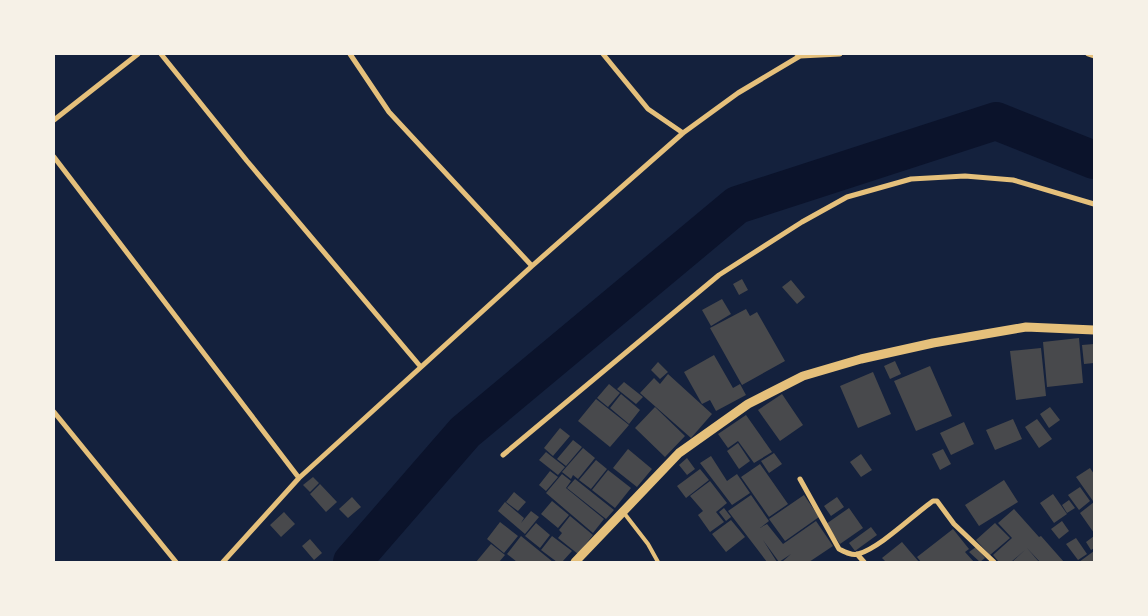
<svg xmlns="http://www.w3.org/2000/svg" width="1148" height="616" viewBox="0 0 1148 616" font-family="'PT Sans Narrow',sans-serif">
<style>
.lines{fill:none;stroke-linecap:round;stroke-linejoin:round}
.river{stroke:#0b132b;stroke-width:38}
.building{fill:#48494c}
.service{stroke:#e5c07b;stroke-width:4}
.minor{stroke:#e5c07b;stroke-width:5}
.tertiary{stroke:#e5c07b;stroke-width:9}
</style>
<rect width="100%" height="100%" fill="#14213d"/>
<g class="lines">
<path class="river" d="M352,562L465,432L737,205L996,121L1094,160"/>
</g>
<path class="building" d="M742,279L748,290L739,295L733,284Z
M791,280L805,297L797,304L782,287Z
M722,299L731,314L711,326L702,310Z
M746,309L750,316L757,312L785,361L742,385L710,328Z
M1079,338L1083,383L1047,387L1043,342Z
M1094,344V363L1084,364L1082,345Z
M1041,348L1046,396L1016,400L1010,351Z
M714,355L733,388L740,384L746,395L716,411L710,400L702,404L684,372Z
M895,361L901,374L890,379L884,366Z
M658,362L668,372L660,379L651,370Z
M930,366L952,416L916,431L894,381Z
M873,372L891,414L858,428L840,386Z
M668,374L712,414L691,438L640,393L654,378L660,384Z
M624,382L643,397L636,404L617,389Z
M609,384L620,393L608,407L597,398Z
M621,394L640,410L629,424L610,408Z
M782,394L803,425L780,441L758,410Z
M596,399L629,425L610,447L578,421Z
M655,407L685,436L665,457L635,428Z
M1050,407L1060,420L1049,428L1040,414Z
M746,415L772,452L754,463L738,441L728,448L718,434Z
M1013,419L1022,439L995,450L986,430Z
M1037,419L1052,439L1039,448L1025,427Z
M964,422L974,444L951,455L940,433Z
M560,428L570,436L553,456L544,448Z
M573,440L582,447L566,466L557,459Z
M738,443L750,461L739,469L727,451Z
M583,448L595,458L578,479L573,475L571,479L562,472Z
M628,449L652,469L637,487L613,468Z
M943,449L951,464L940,470L932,454Z
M546,452L565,467L558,475L539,460Z
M774,453L782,464L769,473L761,461Z
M861,454L872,470L861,477L850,462Z
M711,456L727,481L737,474L750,493L732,505L700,463Z
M687,458L695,469L687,475L679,465Z
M596,460L607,469L591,489L579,480Z
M760,464L788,504L769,517L741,477Z
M1090,468L1094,474L1093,501L1076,477Z
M700,469L709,480L686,498L677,486Z
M608,470L631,488L615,508L592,490Z
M550,471L558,477L546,491L539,485Z
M562,474L571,481L566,488L604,519L593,533L546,493Z
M313,477L319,483L310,492L303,485Z
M575,479L614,510L606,519L567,488Z
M1004,480L1018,502L979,526L965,505Z
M710,481L727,503L716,512L724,522L710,532L698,515L703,511L690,496Z
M320,484L337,502L326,512L310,494Z
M1080,487L1090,501L1079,510L1068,495Z
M514,492L526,502L518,511L506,502Z
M1053,494L1067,514L1054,523L1040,503Z
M751,495L769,521L760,528L767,524L783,544L816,521L833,546L809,562H782L791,554L779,562L763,540L777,562H767L728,511Z
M804,495L819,517L785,541L769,519Z
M352,497L361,507L348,518L339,509Z
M837,497L844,507L831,516L824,506Z
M1069,500L1075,508L1067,513L1062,505Z
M552,501L569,515L558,528L541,514Z
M505,502L524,518L521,523L531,511L539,517L525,534L498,511Z
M1094,502V533L1080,513Z
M724,508L731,517L726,521L719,512Z
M849,508L863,528L840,544L826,524Z
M1014,509L1039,537L1041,536L1064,562H1040L1027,548L1039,562H1012L1025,550L1011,562H999L993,555L1012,538L998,523Z
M284,512L295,524L281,537L270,525Z
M570,516L593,535L578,554L558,538L562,533L559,530Z
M731,520L745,537L726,552L712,534Z
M1062,521L1069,531L1059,539L1051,529Z
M500,522L518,536L504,553L487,539Z
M536,523L550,535L540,548L525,536Z
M995,523L1010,538L990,555L976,540Z
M871,527L877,535L855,551L849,543Z
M953,529L969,549L965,552L974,562H921L917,557Z
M521,536L553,562H517L507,554Z
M552,536L572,551L562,562H557L541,550Z
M1094,536V548L1091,550L1086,542Z
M1076,538L1087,554L1078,560L1066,544Z
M310,539L322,553L314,560L302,546Z
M902,542L919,562H886L882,558Z
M491,544L505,555L499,562H476Z
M976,547L985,558L980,562L969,552Z
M1094,551V562H1079Z"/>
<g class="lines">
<path class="service" d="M624,513L648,544L658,562"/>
<path class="minor" d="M161,54L247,161L420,366
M350,54L389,112L532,266
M603,54L648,109L683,133
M797,54L800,56L840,54
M1088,54L1094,56
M54,120L138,54
M54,157L299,478
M54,412L176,562
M503,455L719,275L802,222L847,197L911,179L965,176L1013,180L1094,204
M800,479L839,549C845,552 852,556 858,554C880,548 913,515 933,501H937L954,524L994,562
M857,554L864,562
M223,562L299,478L532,266L683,133L738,93L800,56"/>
<path class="tertiary" d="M575,562L679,453L748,404L803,376L861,359L933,343L1026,327L1094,330"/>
</g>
<rect width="1148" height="616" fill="none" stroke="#f6f1e7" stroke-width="110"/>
</svg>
